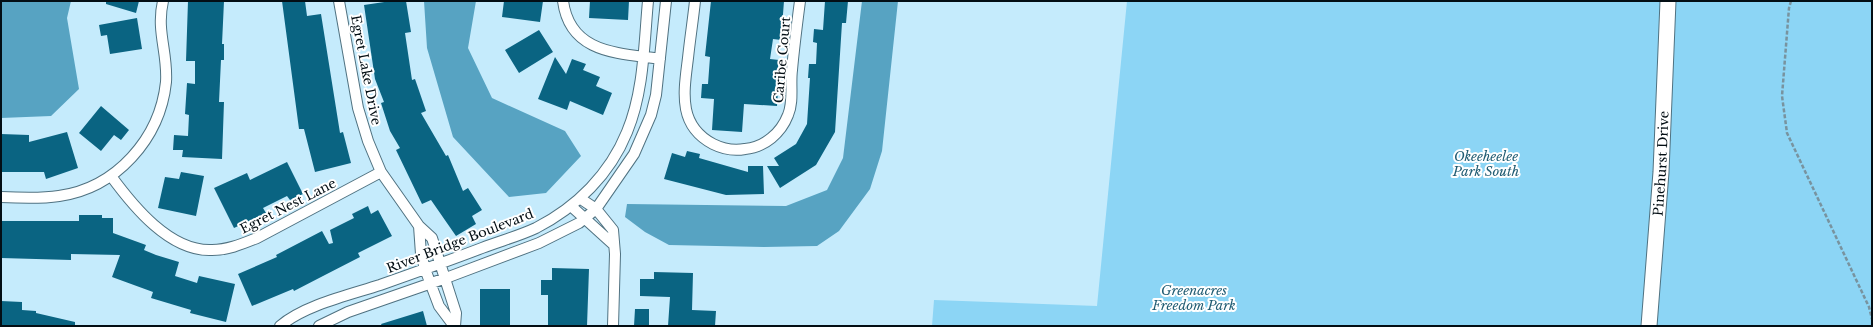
<svg xmlns="http://www.w3.org/2000/svg" width="1873" height="327" viewBox="0 0 1873 327" font-family="'Libre Baskerville',serif">
<style>
.green{fill:#8cd5f5}
.water{fill:#57a3c2}
.building{fill:#0a6482}
.lines{fill:none;stroke-linecap:round;stroke-linejoin:round}
.street-casing{stroke:#507281;stroke-width:12}
.secondary-casing{stroke:#507281;stroke-width:17}
.path{stroke:#78939f;stroke-width:2.5;stroke-dasharray:4 2;stroke-linecap:butt}
.street{stroke:#fff;stroke-width:10}
.secondary{stroke:#fff;stroke-width:15}
.labels{text-anchor:middle;dominant-baseline:central;stroke-width:4;stroke-linejoin:round;paint-order:stroke}
.street-label{font-size:13px;fill:#030e14;stroke:#fff}
.park-label{font-size:13px;font-style:italic;fill:#205c73;stroke:#fff}
</style>
<rect width="100%" height="100%" fill="#c5ebfc"/>
<path class="green" d="M1127,1H1872V326H932L934,300L1097,306Z"/>
<path class="water" d="M1,1H71L67,18L79,89L51,116L1,118Z
M424,1H476L468,48L492,98L565,131L581,156L546,193L509,197L453,137L427,48Z
M862,1H898L882,151L870,189L839,231L817,246L764,247L669,245L645,232L625,217L627,204L786,206L827,190L843,158Z"/>
<path class="building" d="M106,1H139L136,13L106,4Z
M188,1H224L222,44H224V60H221L219,102H224L222,159L182,157L183,150H173L174,135L188,136L189,115L185,114L187,83L195,84V61H186Z
M282,1H305L307,16L321,14L340,133L343,132L351,163L315,172L304,129H299Z
M391,1H406L411,32L405,33L412,80L415,79L426,111L421,113L446,156L448,155L463,191L468,188L482,210L472,216L476,224L456,236L431,200L422,204L396,150L400,148L390,131L381,103L384,102L375,79L364,5Z
M504,1H543L540,22L502,17Z
M590,1H629L628,20L589,18Z
M711,1H784L781,40L773,39L770,59L779,60L775,91H778L777,106L744,104L742,132L712,130L714,99L701,98L702,84H708L710,57L705,56Z
M825,1H848L846,23H842L835,132L816,165L780,188L767,166H779L774,158L796,144L807,124L810,78H808L809,64H816L817,43L813,42L814,29L823,30Z
M137,18L142,49L110,54L107,35L101,36L99,25Z
M539,30L553,52L519,73L505,50Z
M555,57L566,74L572,59L586,64L583,70L600,77L596,86L612,93L603,115L570,101L567,110L538,99Z
M101,106L129,130L121,140L114,135L101,151L79,133Z
M67,132L78,168L46,179L44,172H1V134L29,135V142Z
M687,151L700,154L699,158L748,172V166H763L764,194L726,195L664,179L672,153L685,157Z
M287,162L303,194L290,200L287,196L263,208L266,213L234,228L214,188L247,173L250,180Z
M181,172L204,176L196,216L158,208L165,177L179,179Z
M368,206L371,214L378,210L392,236L358,253L360,257L323,276L294,291L293,289L252,306L238,274L277,257L276,255L322,231L329,244L333,243L330,230L354,218L352,214Z
M79,215H102V218H113V233L146,245L144,250L156,255L179,262L175,276L197,283L199,276L235,284L226,322L190,313L191,310L151,298L153,292L112,277L120,255L71,254V260L1,258V221H79Z
M552,268L589,269L587,326H548V295H541V280H552Z
M654,272L693,273L692,310L716,311L715,326H668L670,297L640,296V279H654Z
M480,289H510V326H480Z
M1,301L22,302V310L36,311V313L75,322V326H1Z
M635,309H649V326H634Z
M423,311L427,326H382L381,324Z"/>
<g class="lines">
<g class="street-casing">
<path id="street" d="M339,1L358,108L368,141L381,172L419,226L432,238L456,313L455,326
M563,1C570,54 619,53 660,59
M695,1C693,20 690,39 688,58C684,91 677,125 713,144C723,149 734,151 745,149C765,147 781,133 788,115C794,101 790,85 792,70C794,47 797,24 800,1
M111,176C133,206 170,252 212,250C228,250 242,244 257,238L381,172
M1,197C20,198 40,199 59,196C116,188 160,139 166,82C168,53 156,31 163,1
M581,199L596,209L613,230L615,254L613,326
M571,206L614,245
M419,226L421,254L425,269L439,306L454,326
M280,326C305,305 349,295 380,285C414,273 448,261 482,248C500,241 519,236 536,228C577,207 610,174 627,132C644,91 644,44 648,1
M319,326L348,312L446,278L539,243L579,223L596,209L634,154L651,115L656,95L666,1"/>
</g>
<g class="secondary-casing">
<g id="secondary">
<path id="s1" d="M1649,326L1661,172L1668,1"/>
</g>
</g>
<path class="path" d="M1791,1L1789,8L1782,96L1787,133L1869,307L1872,319"/>
<use href="#street" class="street"/>
<use href="#secondary" class="secondary"/>
</g>
<g class="labels">
<g class="street-label">
<text transform="translate(782 60) rotate(-85)">Caribe Court</text>
<text transform="translate(366 70) rotate(79)">Egret Lake Drive</text>
<text stroke="none"><textPath href="#s1" startOffset="163">Pinehurst Drive</textPath></text>
<text transform="translate(288 206) rotate(-27)">Egret Nest Lane</text>
<text transform="translate(460 241) rotate(-21)">River Bridge Boulevard</text>
</g>
<g class="park-label">
<text x="1486" y="156">Okeeheelee<tspan x="1486" dy="15">Park South</tspan></text>
<text x="1194" y="290">Greenacres<tspan x="1194" dy="15">Freedom Park</tspan></text>
</g>
</g>
<rect width="1873" height="327" fill="none" stroke="#030e14" stroke-width="4"/>
</svg>
